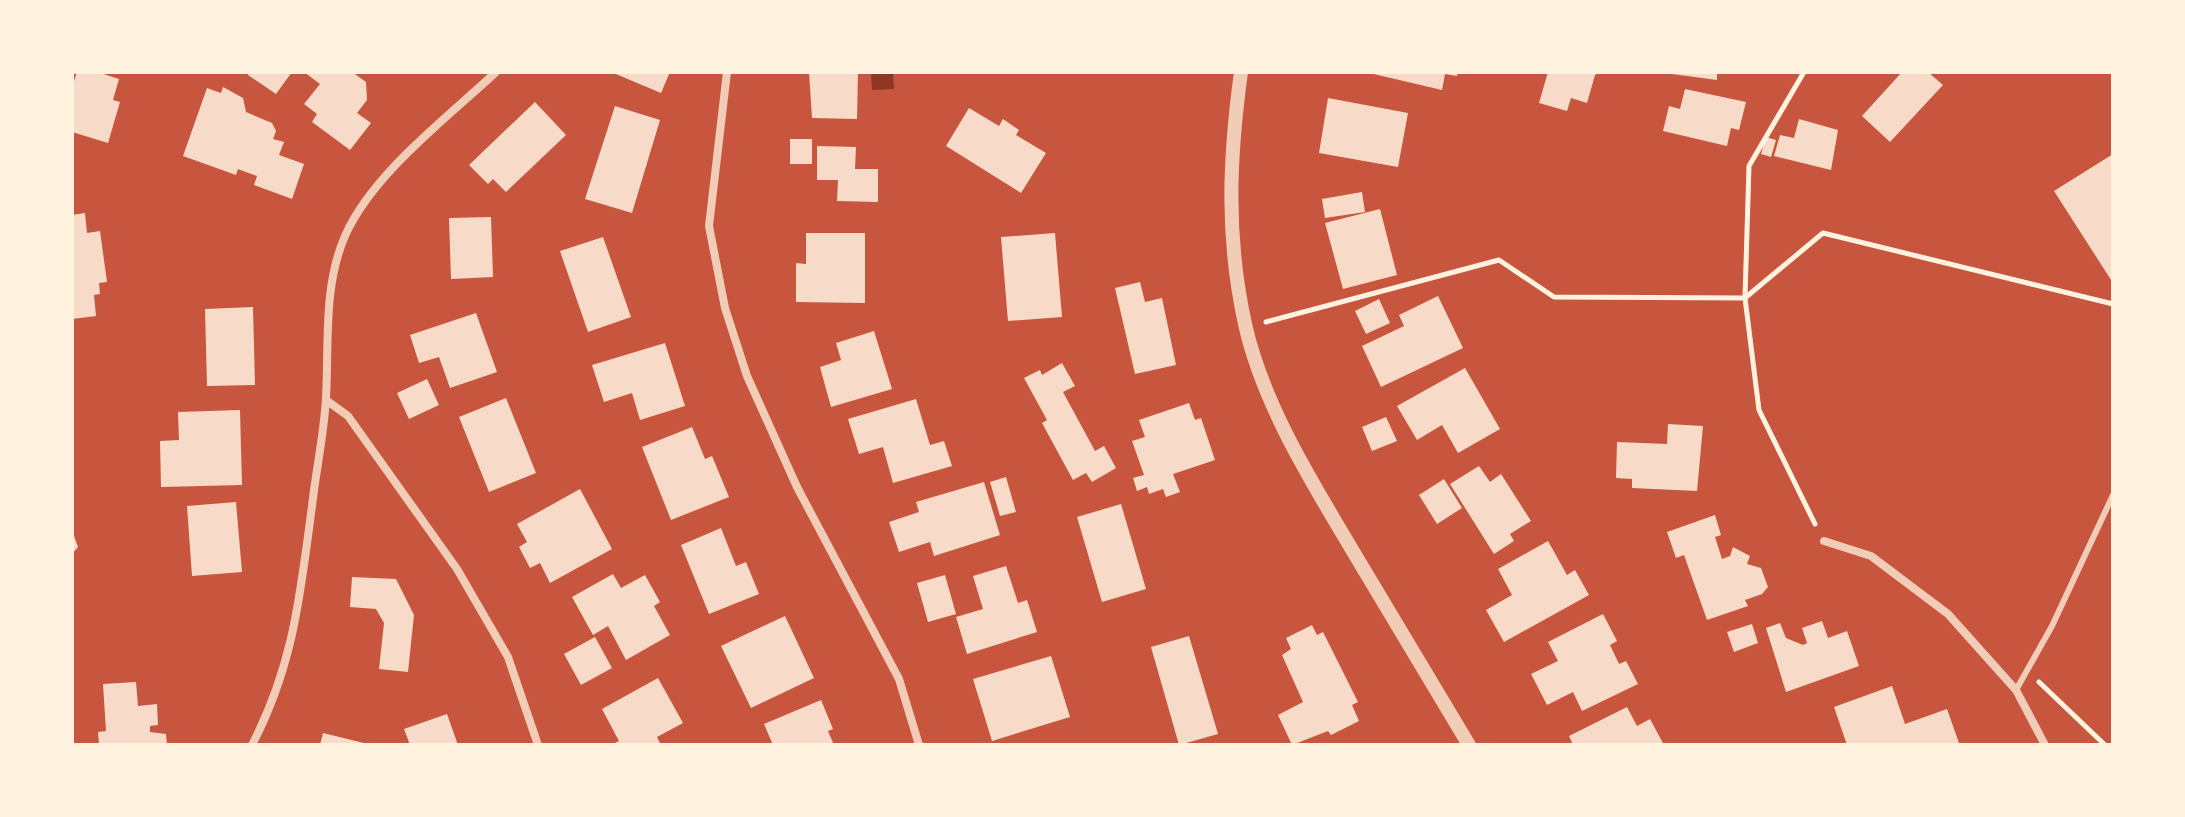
<svg xmlns="http://www.w3.org/2000/svg" width="2185" height="817" viewBox="0 0 2185 817" font-family="'PT Sans Narrow',sans-serif">
<style>
.water{fill:#8f3625}
.building{fill:#f7dbc8}
.lines{fill:none;stroke-linecap:round;stroke-linejoin:round}
.path{stroke:#fff3e0;stroke-width:5}
.service{stroke:#f1ccb7;stroke-width:6}
.minor{stroke:#f1ccb7;stroke-width:8}
.tertiary{stroke:#f1ccb7;stroke-width:14}
</style>
<rect width="100%" height="100%" fill="#c8553d"/>
<path class="water" d="M871,72H893L894,89L872,90Z"/>
<path class="building" d="M77,72H97L119,79L113,100L120,102L108,143L72,132V87Z
M250,72H292L276,94L248,75Z
M304,72H352L366,82L367,100L357,113L371,123L350,150L312,122L317,114L304,104L320,84Z
M611,72H670L661,93Z
M809,72H858L857,119L812,118Z
M1365,72H1458L1457,76L1445,74L1442,90Z
M1548,72H1600L1595,75L1587,103L1571,98L1567,111L1539,103Z
M1657,72H1717V80Z
M1902,72H1928L1943,85L1890,142L1862,116Z
M223,87L243,98L246,112L272,123L276,131L273,139L284,142L279,155L304,164L292,199L254,185L257,176L238,169L236,175L183,156L207,88L221,93Z
M1685,89L1746,102L1739,130L1731,128L1727,146L1663,131L1669,106L1680,109Z
M1328,98L1408,113L1398,167L1319,153Z
M535,102L566,135L506,192L493,179L488,184L469,165Z
M615,106L660,120L632,213L585,199Z
M969,108L999,126L1003,119L1019,130L1016,135L1046,153L1021,193L946,146Z
M1799,119L1838,130L1831,170L1774,156L1780,135L1794,138Z
M1766,137L1776,140L1771,157L1761,154Z
M790,139H812V164H790Z
M817,146L856,147L855,169H878V202L837,201L838,180H817Z
M2113,154V283L2054,191Z
M1362,192L1365,212L1325,218L1322,199Z
M1380,209L1397,275L1343,289L1325,223Z
M85,213L87,233L100,231L107,282L99,283L100,294L94,295L96,316L72,319V215Z
M491,217L493,277L451,279L449,218Z
M806,233H865V303L796,302V263L806,264Z
M1055,233L1062,317L1008,321L1001,237Z
M603,237L631,317L588,332L560,251Z
M1140,282L1145,302L1162,298L1176,365L1135,374L1115,288Z
M1438,296L1463,348L1381,387L1362,346L1404,326L1399,315Z
M1379,299L1390,323L1366,334L1355,311Z
M253,307L255,385L207,386L205,309Z
M476,313L497,372L450,388L439,357L419,363L410,335Z
M874,331L892,389L831,407L820,367L841,360L836,343Z
M665,343L685,406L640,420L632,393L604,402L592,365Z
M1062,363L1075,386L1063,392L1095,451L1104,446L1116,468L1092,482L1086,473L1073,480L1042,423L1047,420L1024,378L1040,370L1042,375Z
M1465,368L1500,429L1458,453L1442,425L1417,440L1397,406Z
M427,379L439,405L409,419L397,393Z
M506,398L536,473L489,492L459,417Z
M916,399L930,445L944,441L952,466L893,483L883,447L859,454L848,419Z
M1189,403L1195,420L1201,418L1215,460L1173,474L1180,492L1166,497L1163,489L1149,494L1147,487L1137,491L1133,478L1144,475L1132,441L1145,437L1139,420Z
M240,410L242,485L161,487L160,441L179,440L178,412Z
M1386,417L1397,441L1372,451L1362,427Z
M1668,424L1703,426L1697,491L1632,488V479L1616,478L1617,442L1667,444Z
M692,427L705,459L712,456L729,497L671,520L642,447Z
M1479,466L1490,482L1501,474L1531,521L1510,534L1514,541L1494,554L1450,484Z
M1006,477L1016,512L1000,516L990,482Z
M1444,479L1462,508L1437,524L1419,495Z
M984,482L1000,535L934,556L930,542L899,552L889,522L919,512L916,502Z
M580,489L612,549L550,583L540,563L530,568L519,547L527,542L517,524Z
M236,502L242,572L192,576L187,506Z
M1121,504L1146,589L1102,602L1077,517Z
M1715,515L1721,535L1715,537L1722,559L1730,556L1733,547L1750,556L1747,564L1761,568L1768,587L1762,594L1745,600L1748,606L1707,620L1684,555L1676,558L1667,532Z
M721,528L736,566L746,562L759,594L709,614L681,545Z
M72,530L78,547L72,554Z
M1548,541L1567,575L1575,570L1589,595L1504,642L1486,610L1512,595L1498,569Z
M1006,566L1018,603L1027,600L1037,632L967,654L956,617L983,609L973,576Z
M613,574L621,588L645,575L660,602L654,606L670,635L626,660L608,626L593,635L572,597Z
M945,575L956,614L928,622L917,583Z
M352,577L396,579L414,615L408,672L379,669L384,623L376,609L350,607Z
M1603,614L1617,641L1610,645L1619,664L1626,661L1638,684L1582,711L1573,692L1547,705L1531,674L1558,661L1548,642Z
M785,616L814,678L751,708L721,646Z
M1822,621L1828,638L1847,631L1859,666L1786,692L1766,628L1780,623L1786,638L1803,645L1807,643L1802,628Z
M1752,624L1758,643L1734,652L1727,632Z
M1312,625L1317,635L1323,632L1358,702L1352,705L1359,721L1331,735L1328,731L1292,745L1278,715L1303,702L1282,655L1291,649L1286,638Z
M1189,636L1218,734L1179,745L1151,647Z
M595,637L612,668L581,685L564,654Z
M1051,656L1070,717L992,741L973,679Z
M658,678L683,723L657,737L660,743L656,745H611L619,741L602,709Z
M136,682L138,706L157,704L158,725L150,726V732L166,734L167,745H99L98,732L106,731L103,684Z
M1892,686L1905,724L1947,709L1959,743L1847,745L1834,707Z
M821,700L833,729L828,731L834,745H773L764,724Z
M1627,707L1637,726L1650,719L1664,745H1573L1569,736Z
M447,714L458,745H410L404,729Z
M323,733L368,744L367,745H320Z"/>
<g class="lines">
<path class="path" d="M1745,297L1749,166L1804,72
M1745,298L1823,233L2113,304
M1266,322L1499,260L1554,297L1745,298L1759,410L1815,524
M2039,682L2105,745"/>
<path class="service" d="M2016,690L2052,626L2113,495"/>
<path class="minor" d="M727,72L709,226L725,308L747,376L797,487L899,679L919,745
M326,400L348,416L457,569L508,657L538,745
M1824,541L1871,556L1948,614L2016,690L2045,745
M252,745C294,664 300,595 312,506C316,470 324,434 326,398C329,345 323,286 345,236C372,174 447,118 496,72"/>
<path class="tertiary" d="M1241,72C1229,160 1226,237 1245,324C1263,405 1312,482 1354,553C1392,617 1430,681 1469,745"/>
</g>
<rect width="2185" height="817" fill="none" stroke="#fff3e0" stroke-width="148"/>
</svg>
